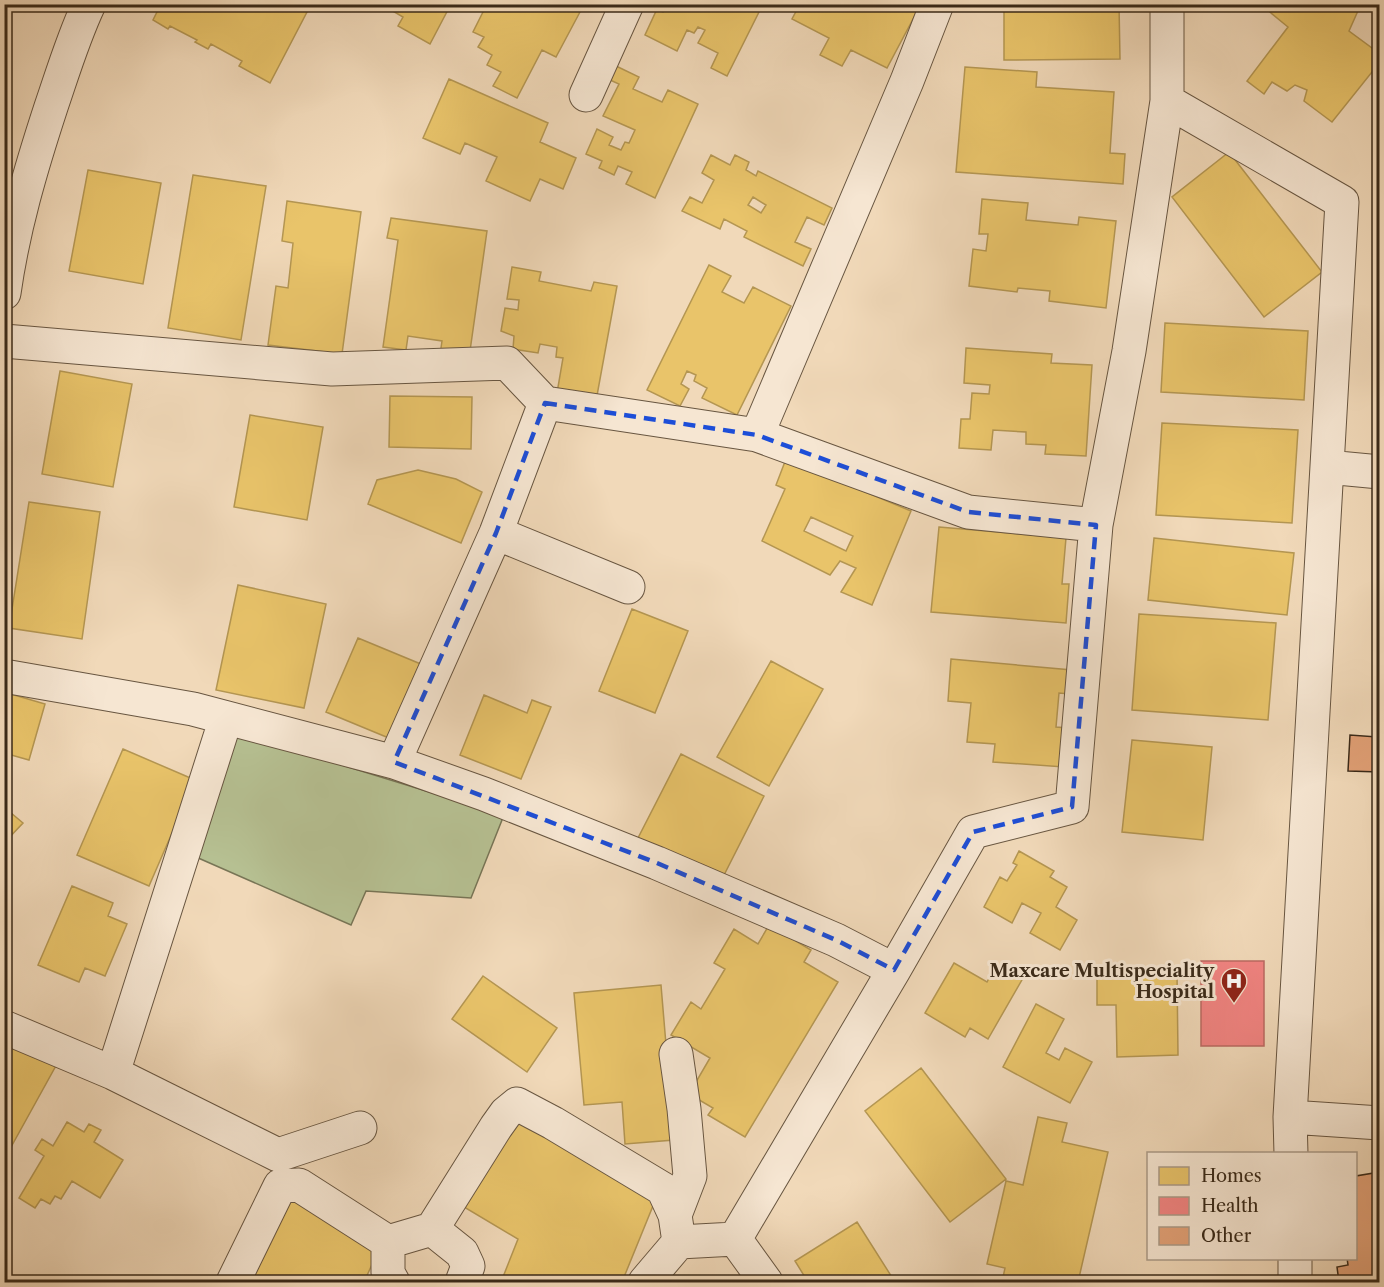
<svg xmlns="http://www.w3.org/2000/svg" width="1384" height="1287" viewBox="0 0 1384 1287" font-family="'Libre Caslon Text',serif">
<style>
.green{fill:#b6c092;stroke:#787556;stroke-width:1.5}
.homes{fill:#e9c46a;stroke:#b49652;stroke-width:1.5;fill-rule:evenodd}
.health{fill:#f28482;stroke:#bb6962;stroke-width:1.5}
.building{fill:#e2a177;stroke:#3a2a19;stroke-width:1.5}
.lines{fill:none;stroke-linecap:round;stroke-linejoin:round}
.minor-casing{stroke:#685641;stroke-width:35}
.minor{stroke:#f6e6d2;stroke-width:33}
.marked{fill:none;stroke:#1d4ed8;stroke-width:4.5;stroke-dasharray:12 8;stroke-linejoin:round}
.labels{text-anchor:middle;dominant-baseline:central;stroke-width:6;stroke-linejoin:round;paint-order:stroke}
.poi-label{font-size:18px;font-weight:bold;fill:#3a2a19;stroke:#f6e6d2;text-anchor:end}
</style>
<rect width="100%" height="100%" fill="#f1d9b9"/>
<filter id="stains"><feTurbulence type="fractalNoise" baseFrequency=".00333" numOctaves="4"/><feColorMatrix values="0 0 0 0 .2 0 0 0 0 .09 0 0 0 0 .02 0 0 0 .5 -.17"/></filter>
<radialGradient id="worn" r=".72"><stop offset=".6" stop-color="#630" stop-opacity="0"/><stop offset="1" stop-color="#630" stop-opacity=".3"/></radialGradient>
<path class="green" d="M238,733L504,815L471,898L366,891L351,925L196,857Z"/>
<path class="homes" d="M161,4H293L307,12L270,83L239,66L242,61L211,44L208,49L195,42L197,40L170,26L168,29L153,20Z
M381,4H451L430,44L398,26L403,17Z
M487,4H578L575,10L580,12L556,57L542,50L517,98L493,86L501,72L487,65L492,55L478,47L484,37L473,32Z
M667,4H763L727,76L711,68L718,53L698,43L705,30L698,27L694,33L687,30L677,51L645,35L657,9L663,12Z
M800,4H921L887,68L851,50L842,66L820,55L829,38L792,19Z
M1004,4H1119L1120,59L1004,60Z
M1260,4H1361L1349,31L1380,54V62L1332,122L1304,101L1307,90L1295,85L1287,91L1272,82L1264,94L1247,81L1288,27Z
M614,65L639,77L633,89L662,102L668,90L698,104L655,198L626,184L632,172L618,166L614,175L599,168L602,161L586,154L597,129L613,137L609,145L621,150L625,142L629,143L635,130L603,116L619,84L608,79Z
M965,67L1037,72L1036,87L1114,92L1110,153L1125,154L1123,184L956,172Z
M449,79L548,123L540,142L576,158L563,189L540,179L530,201L486,181L497,157L465,143L460,154L423,138Z
M1229,152L1322,272L1264,317L1172,197Z
M711,155L730,165L735,155L749,162L746,170L756,176L758,171L832,208L824,225L807,217L795,242L811,249L803,266L744,237L747,231L724,219L720,229L682,211L690,197L702,203L714,180L702,173ZM753,197L766,205L761,213L748,205Z
M88,170L161,183L143,284L69,271Z
M193,175L266,186L241,340L168,328Z
M982,199L1028,203L1026,220L1078,225L1079,217L1116,221L1106,308L1049,301L1050,291L1018,288L1017,292L969,286L973,249L986,251L988,234H979Z
M287,201L361,212L342,354L268,345L276,286L288,288L293,243L282,241Z
M391,218L487,231L469,358L440,355L442,341L408,336L406,350L383,347L398,240L387,238Z
M709,265L731,276L722,292L744,303L753,287L791,306L737,415L702,398L707,388L694,381L696,375L687,371L681,384L689,389L680,406L647,390Z
M512,267L541,272L539,281L591,291L594,282L617,286L596,401L557,393L563,358L556,357L557,347L540,344L538,353L513,349L514,336L501,331L505,308L518,310L519,300L507,299Z
M1165,323L1308,331L1304,400L1161,392Z
M966,348L1052,354L1051,363L1092,365L1086,456L1045,454L1046,445L1026,444V432L993,430L991,450L959,448L961,419H970L972,393L989,394L990,385L964,383Z
M60,371L132,384L113,487L42,474Z
M390,396L472,397L471,449L389,447Z
M250,415L323,427L307,520L234,507Z
M1162,423L1298,430L1292,523L1156,515Z
M786,459L911,511L872,605L841,592L856,568L840,561L830,575L762,541L785,489L776,485ZM811,517L853,536L846,551L804,531Z
M418,470L456,479L482,492L461,543L368,504L377,480Z
M29,502L100,512L82,639L9,628Z
M939,527L1066,538L1062,584H1069L1066,623L931,612Z
M1154,538L1294,553L1287,615L1148,600Z
M238,585L326,604L304,708L216,690Z
M632,609L688,631L655,713L599,691Z
M1139,614L1276,623L1268,720L1132,710Z
M358,638L428,667L396,741L326,712Z
M951,659L1072,670L1070,694L1059,693L1056,727L1068,728L1064,767L993,762L995,744L967,742L971,703L948,701Z
M771,661L823,689L769,786L717,757Z
M4,692L45,704L29,760L4,753Z
M484,695L527,713L532,700L551,707L521,779L460,755Z
M1132,740L1212,747L1203,840L1122,832Z
M123,749L195,780L149,886L77,855Z
M681,754L764,796L720,883L637,840Z
M4,807L23,823L4,843Z
M1019,851L1054,871L1050,877L1067,887L1056,907L1077,920L1060,950L1030,933L1041,913L1022,903L1012,923L984,907L1000,877L1007,881L1017,865L1013,863Z
M72,886L113,903L108,916L127,924L105,976L85,968L79,982L38,965Z
M769,925L811,950L804,962L838,982L745,1137L708,1115L713,1108L689,1094L710,1058L671,1035L691,1002L701,1009L725,969L714,963L734,929L758,944Z
M954,963L987,982L997,964L1023,978L988,1039L970,1028L965,1037L925,1013Z
M1177,973L1178,1055L1117,1057L1116,1005H1097V974Z
M483,976L557,1028L527,1072L452,1019Z
M661,985L674,1140L625,1144L622,1102L584,1105L574,993Z
M1036,1004L1064,1019L1046,1053L1059,1060L1065,1048L1092,1062L1070,1103L1003,1067Z
M17,1039L58,1062L5,1158L4,1049L9,1052Z
M921,1068L1006,1179L950,1222L865,1111Z
M521,1112L657,1196L622,1282H501L518,1239L464,1207Z
M1038,1117L1067,1123L1062,1142L1108,1152L1078,1282H1002L1005,1268L987,1264L1006,1181L1023,1185Z
M67,1122L84,1132L89,1124L101,1130L94,1142L123,1160L100,1198L72,1181L61,1199L55,1196L50,1204L41,1199L35,1208L19,1198L44,1156L35,1150L42,1139L53,1146Z
M286,1189L380,1247L364,1282H241Z
M857,1222L895,1282H808L795,1261Z"/>
<path class="health" d="M1201,961H1264V1046H1201Z"/>
<path class="building" d="M1377,726H1380V772L1348,771L1350,735L1377,737Z
M1380,1172V1282H1339L1337,1267L1348,1265L1347,1258H1356V1176Z"/>
<g class="lines">
<g class="minor-casing">
<path id="minor" d="M937,4L907,81L757,435L968,512L1096,525
M1167,4V101L1342,202L1290,1117L1291,1154
M586,95L627,4
M4,293C13,229 31,168 51,107C63,72 73,38 89,4
M4,341L332,369L507,363L545,403L757,435
M1327,467L1380,472
M496,533L628,587
M4,676L193,709L394,762L484,794L657,863L836,940L894,970L973,832L1072,807L1096,525L1129,351L1167,101
M394,762L496,533L545,403
M4,1027L113,1073L278,1155L360,1128
M113,1073L226,718
M1290,1117L1380,1123
M675,1215L690,1176L684,1109L676,1054
M432,1229L496,1127L506,1113L517,1104L553,1123L663,1189L675,1215L679,1242
M735,1239L894,970
M735,1239L766,1282
M388,1242V1273L393,1282
M1295,1258V1282
M233,1282L280,1186L299,1185L388,1242L432,1229L462,1253L468,1266L462,1282
M645,1282L679,1242L735,1239"/>
</g>
<use href="#minor" class="minor"/>
</g>
<path class="marked" d="M545,403L757,435L968,512L1096,525L1072,807L973,832L894,970L836,940L657,863L394,762L496,533Z"/>
<defs>
<g id="hospital-pin" transform="scale(1.35)"><path d="M0 17L-7.5 6A9.5 9.5 0 1 1 7.5 6Z" fill="#8f2418" stroke="#f6e6d2"/><path d="M-5-5h3v3.5h4V-5h3V5h-3V1.5h-4V5h-3Z" fill="#fff"/></g>
</defs>
<g fill-rule="evenodd">
<use href="#hospital-pin" x="1234" y="981"/>
</g>
<g class="labels">
<g class="poi-label">
<text x="1214" y="971">Maxcare Multispeciality<tspan x="1214" dy="21">Hospital</tspan></text>
</g>
</g>
<rect width="1384" height="1287" fill="none" stroke="#f1d9b9" stroke-width="24"/>
<rect x="6" y="6" width="1372" height="1275" fill="none" stroke="#3a2a19" stroke-width="3"/>
<rect x="12" y="12" width="1360" height="1263" fill="none" stroke="#3a2a19" stroke-width="1.5"/>
<rect x="1147" y="1152" width="210" height="108" fill="#f6e6d2" stroke="#ab9b88" stroke-width="1.5"/>
<rect x="1159" y="1167" width="30" height="18" fill="#e9c46a" stroke="#ab9b88" stroke-width="1.5"/>
<text x="1201" y="1182" font-size="18" fill="#3a2a19">Homes</text>
<rect x="1159" y="1197" width="30" height="18" fill="#f28482" stroke="#ab9b88" stroke-width="1.5"/>
<text x="1201" y="1212" font-size="18" fill="#3a2a19">Health</text>
<rect x="1159" y="1227" width="30" height="18" fill="#e2a177" stroke="#ab9b88" stroke-width="1.5"/>
<text x="1201" y="1242" font-size="18" fill="#3a2a19">Other</text>
<rect width="100%" height="100%" filter="url(#stains)"/>
<rect width="100%" height="100%" fill="url(#worn)"/>
</svg>
